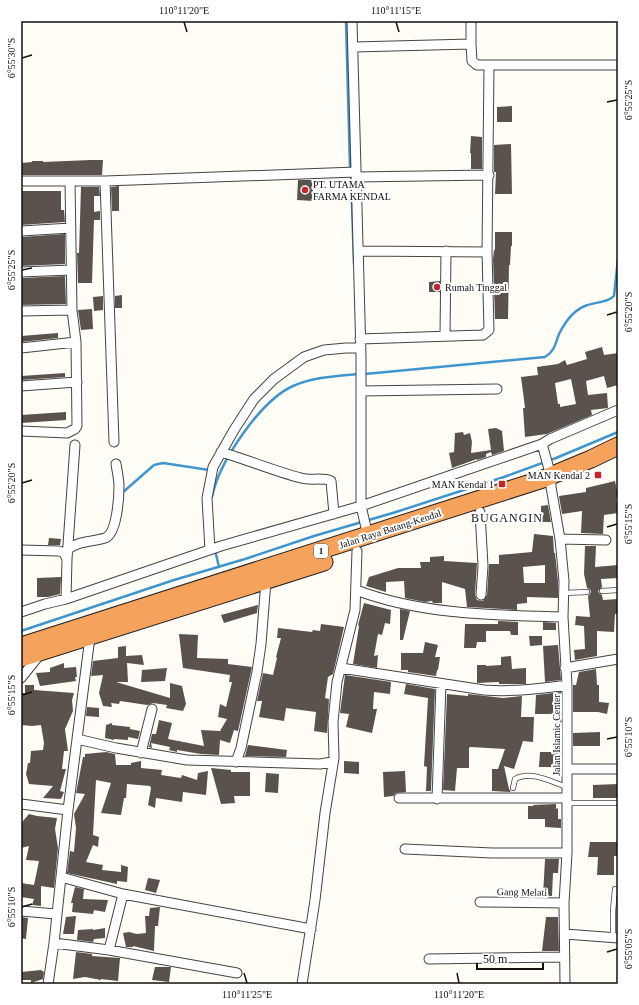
<svg xmlns="http://www.w3.org/2000/svg" width="639" height="1005" viewBox="0 0 639 1005" font-family="'Times New Roman',serif">
<style>
.lines{fill:none;stroke-linecap:round;stroke-linejoin:round}
.stream{stroke:#3f96cf;stroke-width:2.5}
.building{fill:#5a524d;fill-rule:evenodd}
.lane-casing{stroke:#444;stroke-width:6}
.street-casing{stroke:#444;stroke-width:11}
.highway-casing{stroke:#222;stroke-width:19}
.lane{stroke:#fff;stroke-width:4.5}
.street{stroke:#fff;stroke-width:9}
.highway{stroke:#f5a25d;stroke-width:17}
.ticks{fill:none;stroke:#111;stroke-width:1.5}
.poi-dot{fill:#c4262e;stroke:#fff;stroke-width:1.5}
.labels{text-anchor:middle;dominant-baseline:central;stroke-width:4;stroke-linejoin:round;paint-order:stroke}
.shield{fill:#fff;stroke:#585858;stroke-width:1}
.shield-label{font-size:9px;font-weight:bold;fill:#111}
.poi-label{font-size:10px;fill:#111;stroke:#fff;text-anchor:start}
.street-label{font-size:10px;fill:#111;stroke:#fff}
.quarter-label{font-size:12px;letter-spacing:1px;fill:#111;stroke:#fff}
.neatline{fill:none;stroke:#111;stroke-width:1.5}
.ticks-label{font-size:10px;text-anchor:middle;fill:#111}
</style>
<rect width="100%" height="100%" fill="#fffdf5"/>
<g class="lines">
<path class="stream" d="M346,21L350,169
M351,175L354,264
M365,374L545,357C555,351 555,344 559,334C563,326 568,318 575,312C588,300 606,305 614,296L618,259
M122,493L154,465L163,463L209,470
M212,497C219,462 260,401 293,386C313,377 337,376 359,374
M215,550L219,567
M21,631L174,580L245,559L314,536L396,512L504,477L556,458L618,432"/>
</g>
<path class="building" d="M512,106V122H497V107Z
M471,136L482,137V169H471V153H470Z
M511,144L512,194H495L496,172H494V145Z
M91,160H103L102,175H21V163L32,162V161H43V162Z
M298,180H313V201L297,200Z
M119,186V211H112L111,187Z
M81,187H99L100,196H94V212L100,211V220H94L92,283H78L77,253H79Z
M21,191H61V210H64L65,222L21,225Z
M495,232H512V246H511L510,265H509L508,319H495L493,259L494,250H495Z
M65,234V264L21,266V237Z
M65,276L66,304L21,305V278Z
M440,281V292H429V282Z
M122,295V308H115V296Z
M103,296V310L94,311L93,297Z
M92,309L93,329L81,330L78,310Z
M58,333V338L21,342V336Z
M602,347L604,355L618,353V385L607,388L604,376L586,381L588,395L607,393L608,408L591,410L592,415L547,434L525,437L523,408H525L521,377L538,375L537,367L558,364L565,360L567,365L587,359L585,352ZM571,379L576,404L560,407V404H558L555,383Z
M65,373V377L21,380V376Z
M66,412V420L21,423V415Z
M496,428L502,431L504,451L492,455L491,452L486,454V457L477,460V459L452,468L449,453L454,452L455,433L463,432L464,435L470,433L472,442L471,453L491,450L488,429Z
M615,481L618,496V497L616,498L618,513L604,515L603,534L581,533L582,511L562,514L559,496L586,492V488Z
M548,505L551,522H541V506Z
M534,534L553,536L554,553H555L558,581V598L527,597V603L517,604V610L486,608L467,607L465,589L442,582V603H433L432,601L425,602L405,598L404,581L386,582V592L366,586L369,577L398,568H421L420,562H430V557L444,556V561L477,563L475,595L477,600L483,601L487,595L489,564H499V555L532,552ZM545,565V583H524L523,567Z
M49,538L61,539L60,545H48Z
M585,546H596L595,567L618,565V578L601,579L602,587L598,591L599,593L602,595L603,600L618,599V614H615L614,632L597,631V656L575,660L574,650L585,649L584,626L575,625L576,616L590,617L588,596L590,594L591,591L589,589L587,588L584,574Z
M61,577L60,594L48,597H37V578Z
M364,603L391,610L390,624L385,623L382,635L378,634L374,656L378,655L377,668L353,664L359,626L358,625Z
M258,605L257,613L224,623L221,615Z
M400,609L410,611L403,640H400Z
M498,621L518,622V635H511L510,631H486V642H477L476,648H464L465,624H498Z
M543,622L556,623V630H543Z
M321,624L344,627L333,674L328,677L325,698L329,699L327,733L314,731L316,712L286,708L284,721L259,717L262,701H257L263,673L273,675L277,658L276,657L281,638H277L278,628L312,632L313,630L320,631Z
M179,634L198,635L197,658L228,659V664L252,667L238,731L234,730L230,743L220,740L219,755L201,754L177,750V752L169,750L170,747L151,743L152,748L149,747L152,734H156L159,720L172,723L168,739L204,746L201,730L220,731L227,719L218,717L220,704L226,707L232,682H229L230,675L183,668Z
M529,636H542V645L530,646Z
M425,642L438,645L435,657H440L438,670H437L436,676L408,672V670H401V653H423Z
M558,645L561,680L545,682L543,646Z
M126,646V656L142,655L144,665L127,663L128,682H116L170,698V683L182,686L186,704L183,711L166,708L167,705L153,703L147,705L120,701L119,704L111,703L112,707L103,706L99,693L103,675L91,676L93,661L118,658V647Z
M511,656L512,669L526,668V684H499V682L477,683V665H486V666L501,665V657Z
M64,663V668L76,667L77,677H75L76,681L40,686L36,673L50,672V668Z
M167,668L165,681L141,682L142,670Z
M596,669L597,685H599V702L609,703L607,714L598,712H573V685H576L579,672Z
M345,675L391,682L390,694L374,692L373,709H377L372,733L346,727L349,714L340,713Z
M406,684L435,689L431,791H426L427,767L424,766L428,698L404,694Z
M25,685H34V690L74,693L72,700L73,711L65,729L68,751H64L62,769H66L60,791L64,792L61,799L43,798L53,786L29,784L26,774L28,763H30L31,751L43,750L44,743L41,725L32,726L21,725V693H25Z
M561,692V746H556L557,714H535L536,695Z
M447,694L468,696V694L503,698L522,696L521,717H534L533,742L523,741L514,769L504,766L509,789L511,792L492,791V769H498L505,749L470,747L469,748V768H457L455,791L443,790Z
M87,707L99,708V717L86,716Z
M112,723V725L130,727V729L140,731L138,739L128,737V740L114,739V740L105,738L106,725Z
M600,732V746H573V733Z
M248,745L287,750L286,757L245,756Z
M106,752L115,754L116,765H131V763L141,761V768L162,770L161,775L181,778L182,775L197,780L198,773L208,771L206,795L183,792L182,802L156,798L155,808L148,805L151,788L150,786L127,784L126,798H124L121,815L101,813L111,783L96,780L93,835L99,837L98,847L93,845L86,862L103,865L102,870L121,872V865L128,867L127,882L117,881V884L67,873L70,851L74,852L76,828L74,814L85,794L76,793L83,757H85V754Z
M540,752H559V767H539Z
M344,761L359,762V774L344,773Z
M211,768L231,770V772H250V796H234L235,803L221,804Z
M405,771L406,792L396,793L393,796L384,797L383,772Z
M266,773L279,774L278,793L265,792Z
M618,784V798H593V785Z
M556,804V809L558,808V819H561V828L545,827V819H528V806H533V805Z
M29,814L37,816L57,818L55,829L58,848L54,888L41,886V906L32,905L34,899L21,897V883L34,885L39,861L26,860L29,846L21,848V826L23,821Z
M590,842H618V856H614V875H597L598,857H588Z
M545,859H559L558,873H553L552,896H543Z
M148,878L160,880L156,893L145,890Z
M75,887L84,889L83,899L108,900L105,912L94,910L93,914L72,912L73,903H71Z
M160,907L158,926H155L154,951L133,946V947H126L123,933L129,932L137,934L146,933L145,916H149L150,908Z
M76,916L74,934H63L66,917Z
M21,917L28,918L26,939L21,938Z
M546,917H558L559,951H542Z
M105,928V938L94,939L93,942L77,940L78,930L93,929V930Z
M76,952L92,954V956L120,958L118,981L101,979V980L85,977L73,979Z
M155,967H171L169,982L152,980Z
M41,970L44,972L43,979L31,983V980H21V972Z"/>
<g class="lines">
<g class="lane-casing">
<path id="lane" d="M602,591L618,590
M564,593L587,592
M513,788L515,779C531,770 551,782 567,787
M566,803H618
M613,938V911L615,889"/>
</g>
<g class="street-casing">
<path id="street" d="M352,21L361,356V506L368,536
M471,44L472,61L477,65H489
M354,47L471,44V21
M356,177L489,175
M21,181H105L356,172
M105,181L114,442
M21,231L71,228
M358,251L487,252
M21,272L71,270
M21,311L72,310
M445,336L446,251
M360,339L483,335L489,330L487,252L489,65H618
M21,348L76,342
M21,386L77,382
M361,391L497,389
M21,431L67,433L75,429L77,426L76,342L72,310L70,181
M542,444L551,476V487L560,539L564,581L563,617L567,685V853L564,903L565,984
M221,452C248,460 274,471 301,478C311,481 322,477 331,481L334,514
M480,512L483,566L481,595
M560,539L606,540
M21,550L59,551L64,553L67,559L66,599
M67,550C77,541 92,542 105,538C117,534 119,497 119,486C119,479 117,471 116,464
M210,550L207,498L213,467L234,430L254,399L274,379L304,357L324,350L346,348H361
M67,559L75,445
M356,590C422,615 494,615 563,617
M21,612L45,604L66,599L221,546L361,506L542,444L550,439L618,410
M341,668L484,690C512,692 538,689 567,685
M565,668L618,659
M21,678L41,653
M77,739L116,748L187,760L320,764L332,762
M141,753L152,709
M236,762L241,748L257,672L261,644L266,581
M567,769H618
M399,798H567
M437,799L441,684
M21,804L68,810
M405,849L492,853H567
M61,877L123,894L109,950
M123,894L311,929
M480,902L564,903
M21,911L56,914
M565,934L618,938
M54,943L109,950L237,973
M429,959L565,957
M48,984L54,943L68,810L90,637
M302,984L315,900L325,813L334,758L333,722L337,682L355,610L357,551"/>
</g>
<g class="highway-casing">
<path id="highway" d="M21,646L543,479L591,459L618,446
M21,658L324,562"/>
</g>
<use href="#lane" class="lane"/>
<use href="#street" class="street"/>
<use href="#highway" class="highway"/>
</g>
<path class="ticks" d="M184,22L187,32M396,22L399,32M22,58L32,55M607,102L617,100M22,270L32,268M607,315L617,312M22,483L32,480M607,527L617,524M22,695L32,692M607,739L617,737M22,907L32,904M607,952L617,949M244,973L247,983M457,973L459,983"/>
<g class="poi-dot">
<circle cx="305" cy="190" r="4"/>
<circle cx="437" cy="287" r="4"/>
<rect x="594" y="471" width="8" height="8" rx="2"/>
<rect x="498" y="480" width="8" height="8" rx="2"/>
</g>
<g class="labels">
<rect class="shield" x="314" y="544" width="14" height="14" rx="3"/>
<g class="shield-label">
<text x="321" y="551">1</text>
</g>
<g class="poi-label">
<text x="313" y="184">PT. UTAMA<tspan x="313" dy="12">FARMA KENDAL</tspan></text>
<text x="445" y="287">Rumah Tinggal</text>
<text x="590" y="475" text-anchor="end">MAN Kendal 2</text>
<text x="494" y="484" text-anchor="end">MAN Kendal 1</text>
</g>
<g class="street-label">
<text transform="translate(390 529) rotate(-18)">Jalan Raya Batang-Kendal</text>
<text transform="translate(556 735) rotate(-90)">Jalan Islamic Center</text>
<text transform="translate(522 892) rotate(1)">Gang Melati</text>
</g>
<g class="quarter-label">
<text x="507" y="518">BUGANGIN</text>
</g>
</g>
<rect width="639" height="1005" fill="none" stroke="#ffffff" stroke-width="44"/>
<path d="M477 963v6h66v-6" fill="none" stroke="#111111" stroke-width="2"/>
<text x="483" y="963" font-size="12" fill="#111111" stroke="#ffffff" stroke-width="3" paint-order="stroke">50 m</text>
<rect x="22" y="22" width="595" height="961" class="neatline"/>
<g class="ticks-label">
<text x="184" y="14">110°11'20"E</text>
<text x="396" y="14">110°11'15"E</text>
<text transform="translate(11 58) rotate(-90)" y="4">6°55'30"S</text>
<text transform="translate(628 100) rotate(-90)" y="4">6°55'25"S</text>
<text transform="translate(11 270) rotate(-90)" y="4">6°55'25"S</text>
<text transform="translate(628 312) rotate(-90)" y="4">6°55'20"S</text>
<text transform="translate(11 483) rotate(-90)" y="4">6°55'20"S</text>
<text transform="translate(628 524) rotate(-90)" y="4">6°55'15"S</text>
<text transform="translate(11 695) rotate(-90)" y="4">6°55'15"S</text>
<text transform="translate(628 737) rotate(-90)" y="4">6°55'10"S</text>
<text transform="translate(11 907) rotate(-90)" y="4">6°55'10"S</text>
<text transform="translate(628 949) rotate(-90)" y="4">6°55'05"S</text>
<text x="247" y="998">110°11'25"E</text>
<text x="459" y="998">110°11'20"E</text>
</g>
</svg>
